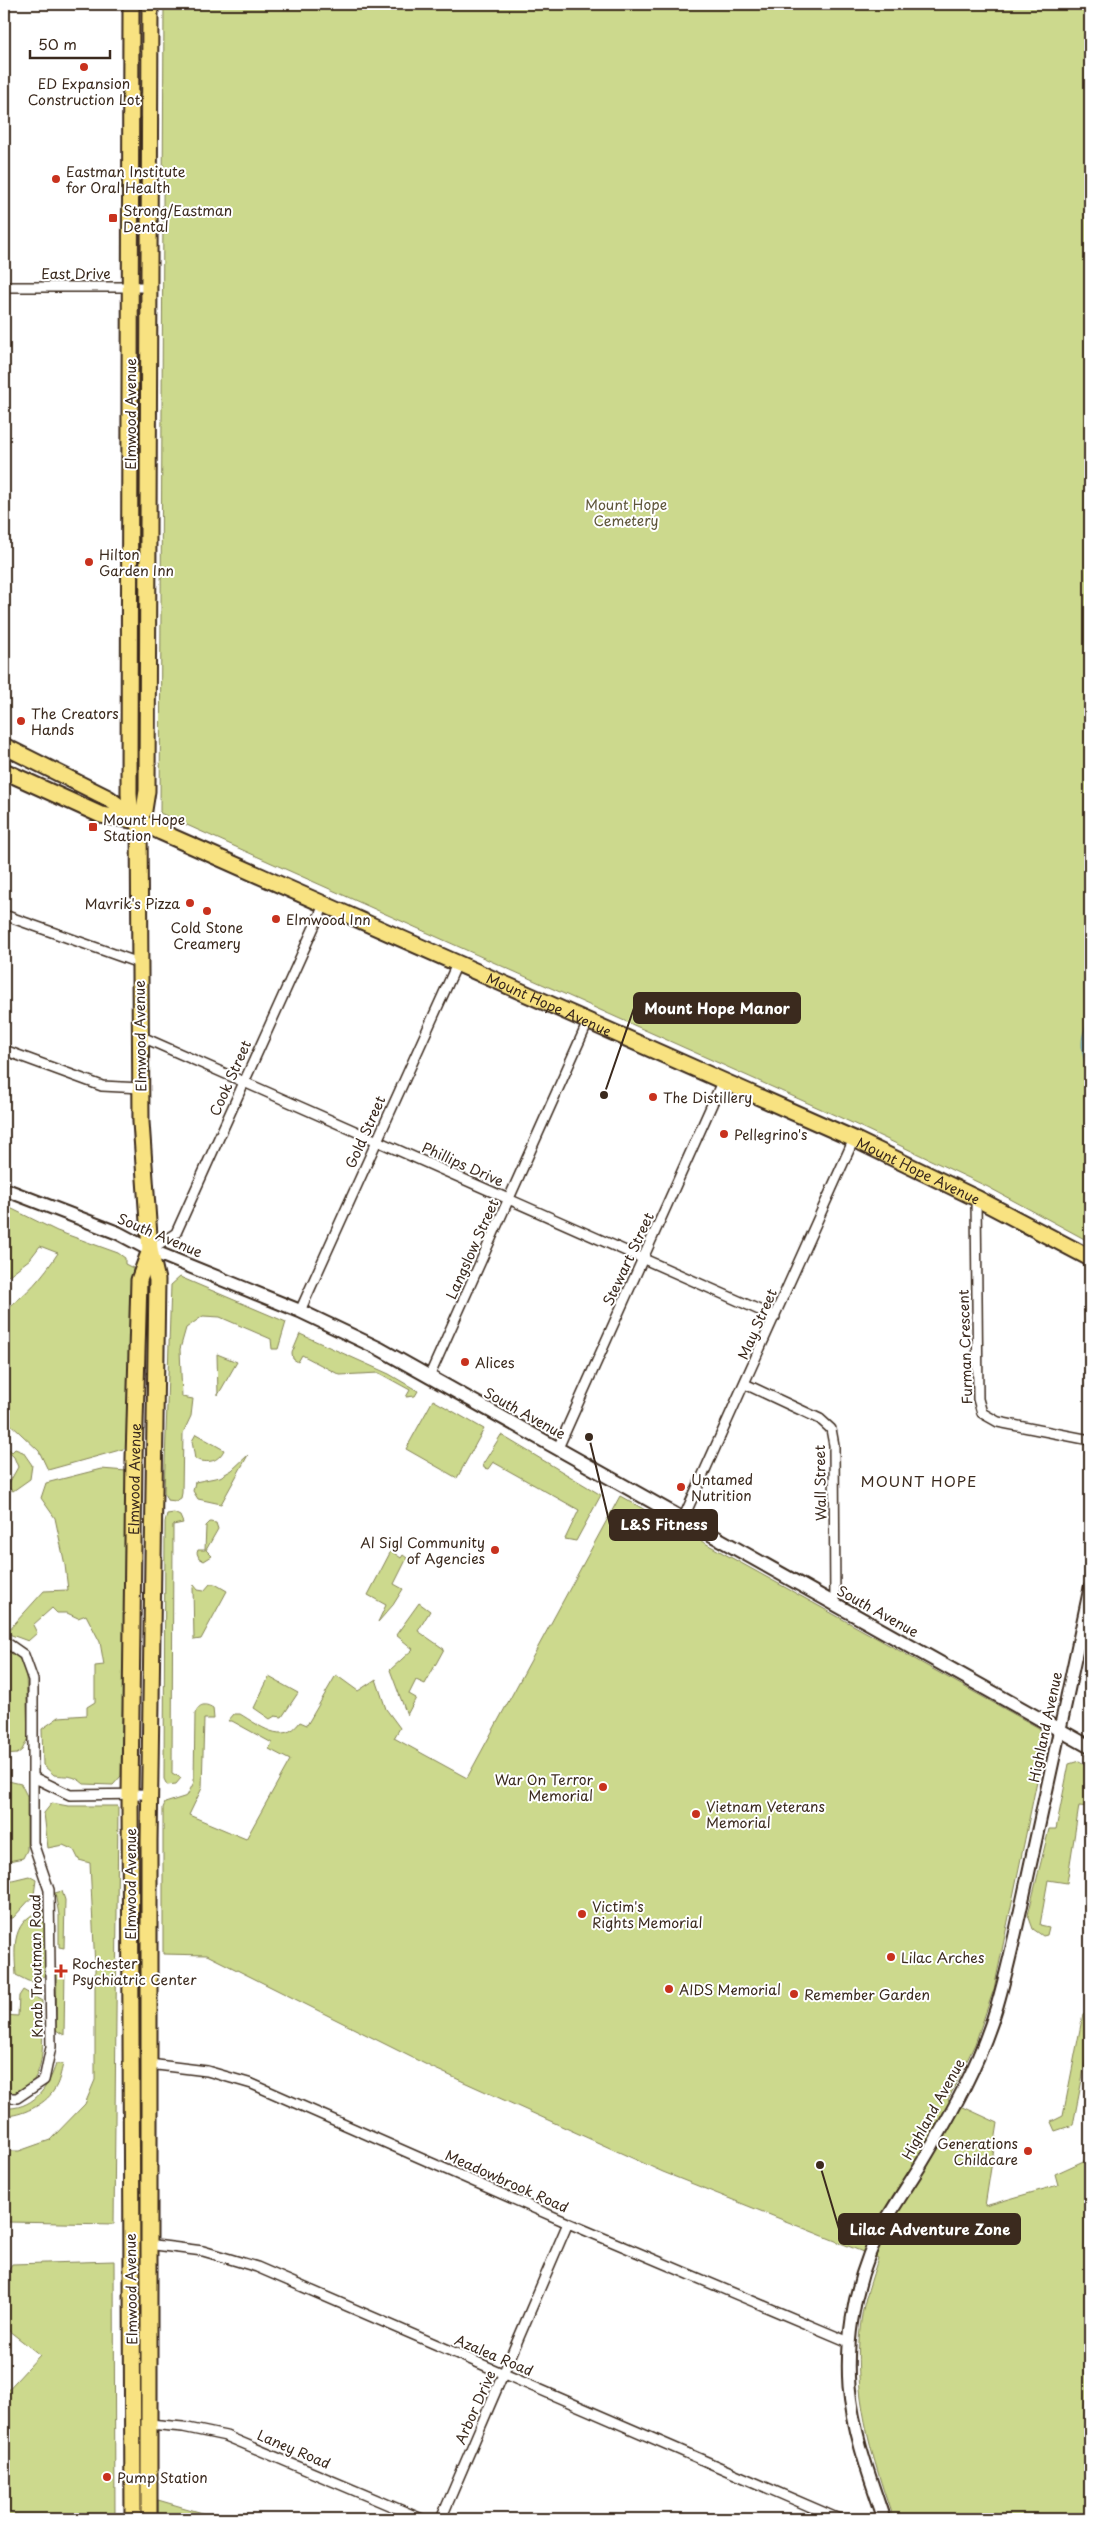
<svg xmlns="http://www.w3.org/2000/svg" width="1094" height="2523" viewBox="0 0 1094 2523" font-family="'Playpen Sans',sans-serif">
<style>
.green{fill:#ccd98d;stroke:#848256}
.water{fill:#8edbee;stroke:#6d949b}
.lines{fill:none;stroke-linecap:round;stroke-linejoin:round}
.minor-casing{stroke:#3b2a1e;stroke-width:12}
.tertiary-casing{stroke:#3b2a1e;stroke-width:15}
.secondary-casing{stroke:#3b2a1e;stroke-width:16}
.primary-casing{stroke:#3b2a1e;stroke-width:19}
.minor{stroke:#fff;stroke-width:9}
.tertiary{stroke:#fff;stroke-width:11}
.secondary{stroke:#fff;stroke-width:12}
.primary{stroke:#f8e281;stroke-width:15}
.poi-dot{fill:#c8321e;stroke:#fff;stroke-width:2}
.labels{text-anchor:middle;dominant-baseline:central;stroke-width:4;stroke-linejoin:round;paint-order:stroke}
.poi-label{font-size:14px;fill:#3b2a1e;stroke:#fff;text-anchor:start}
.street-label{font-size:14px;fill:#3b2a1e;stroke:#fff}
.park-label{font-size:14px;fill:#5f563a;stroke:#fff}
.neighbourhood-label{font-size:15px;letter-spacing:1px;fill:#3b2a1e;stroke:#fff}
.leader{fill:none;stroke:#3b2a1e;stroke-width:2}
.callout-dot{fill:#3b2a1e;stroke:#fff;stroke-width:2}
.callout{fill:#3b2a1e;stroke:#3b2a1e;stroke-width:2}
.callout-label{font-size:15px;text-anchor:middle;font-weight:bold;fill:#fff}
</style>
<rect width="100%" height="100%" fill="#fff"/>
<filter id="ink" filterUnits="userSpaceOnUse"><feTurbulence type="fractalNoise" baseFrequency=".02" numOctaves="2"/><feDisplacementMap in="SourceGraphic" scale="10" xChannelSelector="R" yChannelSelector="G"/><feConvolveMatrix kernelMatrix="1 2 1 2 8 2 1 2 1" color-interpolation-filters="sRGB"/></filter>
<g filter="url(#ink)">
<path class="green" d="M164,4H1090V1242L988,1187L848,1121L160,813Z
M4,1205L57,1231L118,1253L125,1258V1264L133,1268L127,1448L48,1470L39,1451L4,1418V1310C26,1296 44,1275 58,1253L40,1246L30,1259L4,1279Z
M180,1277L286,1322L278,1349H272L271,1339L220,1317L203,1316L186,1328L180,1349L182,1397L193,1399L191,1416L183,1433L182,1493L181,1498L176,1501L167,1500L164,1493L171,1285Z
M300,1334L389,1374L418,1391L415,1396L406,1397L410,1390L379,1373L340,1375L302,1355L298,1362L293,1359L292,1353Z
M217,1354L237,1362L218,1395Z
M433,1400L484,1429L457,1478L406,1449Z
M196,1434L224,1450C218,1462 208,1464 195,1459L192,1441Z
M501,1435L601,1495L576,1541L565,1539L579,1510L493,1462L488,1469L484,1468L483,1464Z
M4,1444L12,1452L15,1449L23,1452L32,1465L30,1479L13,1491L8,1488V1485L18,1467L14,1457L4,1448Z
M248,1455L221,1504L198,1499L193,1491L195,1482L220,1477L232,1470Z
M101,1469L127,1471L121,1776L113,1785L84,1784C73,1774 67,1777 54,1775L43,1765L42,1729L59,1717L87,1715V1707L95,1702V1666L104,1665L100,1642L86,1615L78,1618L67,1613H57L52,1608L33,1625L37,1633L28,1641L6,1633L44,1591L68,1590L65,1565L55,1518L41,1498L46,1483Z
M620,1496L1039,1728L1043,1733L1045,1742L994,1989L975,2044L948,2100L998,2123L985,2206L1058,2185L1055,2174L1090,2158V2519H893C871,2453 851,2391 861,2321C864,2299 872,2279 878,2258L663,2172L433,2068L207,1955L163,1954V1808L165,1803L187,1796L194,1782L195,1714C198,1705 204,1702 213,1708L214,1719H204L202,1788L189,1815L246,1839L290,1760L269,1749L272,1743L232,1721H228L234,1714H240C259,1725 283,1746 300,1722L307,1725L336,1675L358,1691L376,1679L386,1709L400,1728L394,1738L467,1778Z
M174,1513L180,1516L183,1523L173,1525L172,1773L181,1778L176,1784L167,1785L164,1779L165,1522L167,1514Z
M210,1522L216,1523L218,1529L206,1550L212,1556L204,1561L199,1558L197,1553L198,1550H205L206,1526Z
M391,1551L401,1558L403,1555L407,1558L394,1584L403,1589L393,1605L378,1622L386,1605L368,1595Z
M210,1584H215L227,1591L201,1639L194,1640L193,1588L194,1585L198,1590L204,1591Z
M419,1603L430,1611L418,1631L444,1649L425,1684L416,1680L409,1694L416,1698L407,1715L390,1670L413,1649L396,1635Z
M4,1648C18,1654 22,1660 26,1674L28,1738L22,1750L17,1754L4,1755Z
M269,1677L298,1693L282,1717L275,1716L270,1719L254,1708Z
M1079,1761L1090,1767V1807L1079,1806L1067,1883L1048,1880L1040,1925L1049,1927L1047,1935L1043,1936L1033,1929L1028,1915L1049,1829H1056L1069,1764Z
M4,1780L21,1784L27,1796V1850L23,1858L4,1862Z
M52,1803L68,1806H118L114,2224L8,2222L4,2216V2151H19L50,2140L85,2104L95,2080V1968L90,1863L79,1860L74,1850L63,1845L48,1848L44,1813Z
M29,1876L36,1880L34,1895L13,1918H4V1882Z
M62,1891L65,1900L64,1948L59,1947V1915L55,1893Z
M45,1909V1975L36,1982L28,1981L16,1975C14,1945 11,1920 45,1909Z
M57,1969H65L64,2035L56,2030Z
M23,1990L42,2001C41,2036 53,2093 4,2094V2015L18,2016L19,1996Z
M1083,2014L1090,2015V2039L1073,2125L1055,2131L1051,2122L1063,2116Z
M56,2064H63C61,2072 59,2083 54,2090C45,2105 21,2116 4,2116V2108C32,2110 48,2089 56,2064Z
M114,2261L115,2519H4V2394L40,2355L4,2327V2276L12,2264Z
M158,2500L223,2519H158Z"/>
<path class="water" d="M1090,1020V1076C1082,1058 1077,1037 1090,1020Z"/>
<g class="lines">
<g class="minor-casing">
<path id="minor" d="M4,287H149
M4,915L139,963
M140,1036L775,1317
M4,1050L102,1086L141,1088
M976,1198L978,1399L982,1413L998,1422L1090,1440
M150,1250L176,1233L324,905
M300,1311L457,964
M429,1377L588,1022
M745,1384L820,1419L831,1429L834,1445L835,1605
M558,1448L722,1082
M683,1519L854,1139
M4,1641L24,1655L33,1680V1843L49,1890L51,2047L44,2080L17,2098H4
M33,1777L70,1795L149,1794
M149,2064L207,2071L252,2084L568,2223L849,2342
M147,2244L203,2251L257,2267L839,2519
M149,2424L183,2427L226,2436L422,2519
M441,2519L568,2223"/>
</g>
<g class="tertiary-casing">
<path id="tertiary" d="M884,2519C869,2475 853,2432 849,2386C846,2343 853,2296 869,2255C881,2224 902,2195 920,2166C951,2115 980,2063 997,2006C1012,1955 1022,1901 1034,1848C1053,1761 1072,1675 1090,1588"/>
</g>
<g class="secondary-casing">
<path id="secondary" d="M4,1189L118,1233L150,1250L300,1311L380,1349L1090,1747"/>
</g>
<g class="primary-casing">
<g id="primary">
<path d="M131,4L129,794L130,806L136,818"/>
<path id="s1" d="M4,746L108,798L139,821L161,832L854,1139L976,1198L1090,1258"/>
<path d="M4,771L101,815L139,821"/>
<path id="s2" d="M133,2519L130,1794L134,1458L139,1280L150,1250"/>
<path d="M149,2519V1841L157,1280L150,1250L141,1122L139,821L144,810L147,791L150,4"/>
</g>
</g>
<use href="#minor" class="minor"/>
<use href="#tertiary" class="tertiary"/>
<use href="#secondary" class="secondary"/>
<use href="#primary" class="primary"/>
</g>
</g>
<g class="poi-dot">
<circle cx="84" cy="67" r="5"/>
<circle cx="56" cy="179" r="5"/>
<rect x="108" y="213" width="10" height="10" rx="2.5"/>
<circle cx="89" cy="562" r="5"/>
<circle cx="21" cy="721" r="5"/>
<rect x="88" y="822" width="10" height="10" rx="2.5"/>
<circle cx="190" cy="903" r="5"/>
<circle cx="207" cy="911" r="5"/>
<circle cx="276" cy="919" r="5"/>
<circle cx="653" cy="1097" r="5"/>
<circle cx="724" cy="1134" r="5"/>
<circle cx="465" cy="1362" r="5"/>
<circle cx="681" cy="1487" r="5"/>
<circle cx="495" cy="1550" r="5"/>
<circle cx="603" cy="1787" r="5"/>
<circle cx="696" cy="1814" r="5"/>
<circle cx="582" cy="1914" r="5"/>
<circle cx="891" cy="1957" r="5"/>
<path d="M58.5 1963.5h5v5h5v5h-5v5h-5v-5h-5v-5h5z"/>
<circle cx="669" cy="1989" r="5"/>
<circle cx="794" cy="1994" r="5"/>
<circle cx="1028" cy="2151" r="5"/>
<circle cx="107" cy="2477" r="5"/>
</g>
<g class="labels">
<g class="poi-label">
<text x="84" y="83" text-anchor="middle">ED Expansion<tspan x="84" dy="16">Construction Lot</tspan></text>
<text x="66" y="171">Eastman Institute<tspan x="66" dy="16">for Oral Health</tspan></text>
<text x="123" y="210">Strong/Eastman<tspan x="123" dy="16">Dental</tspan></text>
<text x="99" y="554">Hilton<tspan x="99" dy="16">Garden Inn</tspan></text>
<text x="31" y="713">The Creators<tspan x="31" dy="16">Hands</tspan></text>
<text x="103" y="819">Mount Hope<tspan x="103" dy="16">Station</tspan></text>
<text x="180" y="903" text-anchor="end">Mavrik's Pizza</text>
<text x="286" y="919">Elmwood Inn</text>
<text x="207" y="927" text-anchor="middle">Cold Stone<tspan x="207" dy="16">Creamery</tspan></text>
<text x="663" y="1097">The Distillery</text>
<text x="734" y="1134">Pellegrino's</text>
<text x="475" y="1362">Alices</text>
<text x="691" y="1479">Untamed<tspan x="691" dy="16">Nutrition</tspan></text>
<text x="485" y="1542" text-anchor="end">Al Sigl Community<tspan x="485" dy="16">of Agencies</tspan></text>
<text x="593" y="1779" text-anchor="end">War On Terror<tspan x="593" dy="16">Memorial</tspan></text>
<text x="706" y="1806">Vietnam Veterans<tspan x="706" dy="16">Memorial</tspan></text>
<text x="592" y="1906">Victim's<tspan x="592" dy="16">Rights Memorial</tspan></text>
<text x="901" y="1957">Lilac Arches</text>
<text x="72" y="1963">Rochester<tspan x="72" dy="16">Psychiatric Center</tspan></text>
<text x="679" y="1989">AIDS Memorial</text>
<text x="804" y="1994">Remember Garden</text>
<text x="1018" y="2143" text-anchor="end">Generations<tspan x="1018" dy="16">Childcare</tspan></text>
<text x="117" y="2477">Pump Station</text>
</g>
<g class="street-label">
<text x="76" y="273">East Drive</text>
<text transform="translate(130 414) rotate(-90)">Elmwood Avenue</text>
<text stroke="none"><textPath href="#s1" startOffset="604">Mount Hope Avenue</textPath></text>
<text transform="translate(140 1036) rotate(-91)">Elmwood Avenue</text>
<text transform="translate(230 1078) rotate(-66)">Cook Street</text>
<text transform="translate(365 1132) rotate(-66)">Gold Street</text>
<text transform="translate(463 1164) rotate(24)">Phillips Drive</text>
<text stroke="none"><textPath href="#s1" startOffset="1009">Mount Hope Avenue</textPath></text>
<text transform="translate(160 1235) rotate(23)">South Avenue</text>
<text transform="translate(472 1249) rotate(-66)">Langslow Street</text>
<text transform="translate(628 1259) rotate(-65)">Stewart Street</text>
<text transform="translate(757 1324) rotate(-66)">May Street</text>
<text transform="translate(965 1347) rotate(-92)">Furman Crescent</text>
<text transform="translate(525 1413) rotate(29)">South Avenue</text>
<text stroke="none"><textPath href="#s2" startOffset="1040">Elmwood Avenue</textPath></text>
<text transform="translate(820 1483) rotate(-91)">Wall Street</text>
<text transform="translate(878 1611) rotate(29)">South Avenue</text>
<text transform="translate(1045 1727) rotate(-78)">Highland Avenue</text>
<text transform="translate(130 1884) rotate(-90)">Elmwood Avenue</text>
<text transform="translate(36 1966) rotate(-91)">Knab Troutman Road</text>
<text transform="translate(933 2109) rotate(-61)">Highland Avenue</text>
<text transform="translate(507 2181) rotate(24)">Meadowbrook Road</text>
<text transform="translate(131 2289) rotate(-91)">Elmwood Avenue</text>
<text transform="translate(494 2355) rotate(23)">Azalea Road</text>
<text transform="translate(475 2407) rotate(-66)">Arbor Drive</text>
<text transform="translate(294 2449) rotate(23)">Laney Road</text>
</g>
<g class="park-label">
<text x="626" y="504">Mount Hope<tspan x="626" dy="16">Cemetery</tspan></text>
</g>
<g class="neighbourhood-label">
<text x="919" y="1480">MOUNT HOPE</text>
</g>
</g>
<path class="leader" d="M604 1095L634 1008M589 1437L610 1525M820 2165L839 2229"/>
<g class="callout-dot">
<circle cx="604" cy="1095" r="5"/>
<circle cx="589" cy="1437" r="5"/>
<circle cx="820" cy="2165" r="5"/>
</g>
<g class="callout">
<rect x="634" y="993" width="166" height="30" rx="5"/>
<rect x="610" y="1510" width="107" height="30" rx="5"/>
<rect x="839" y="2214" width="181" height="30" rx="5"/>
</g>
<g class="callout-label">
<text x="717" y="1014">Mount Hope Manor</text>
<text x="664" y="1530">L&amp;S Fitness</text>
<text x="930" y="2235">Lilac Adventure Zone</text>
</g>
<rect width="1094" height="2523" fill="none" stroke="#fff" stroke-width="20"/>
<rect x="10" y="10" width="1074" height="2503" fill="none" stroke="#3b2a1e" stroke-width="2" filter="url(#ink)"/>
<path d="M30 50v8h80v-8" fill="none" stroke="#3b2a1e" stroke-width="2.5"/>
<text x="38" y="50" font-size="15" fill="#3b2a1e" stroke="#ffffff" stroke-width="4" paint-order="stroke">50 m</text>
</svg>
